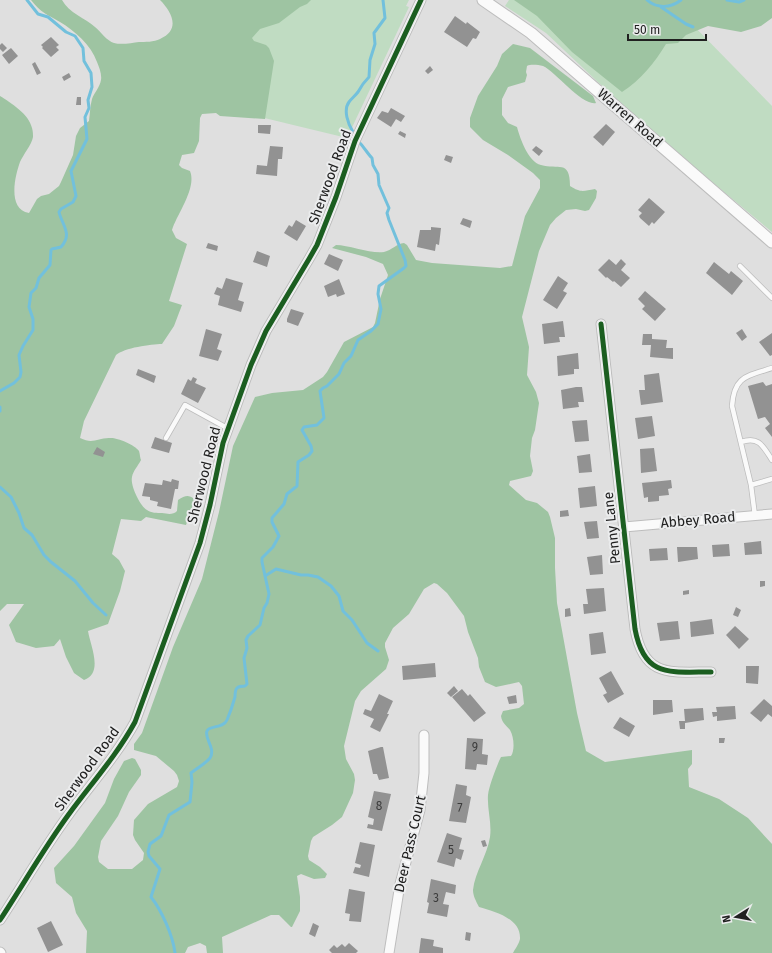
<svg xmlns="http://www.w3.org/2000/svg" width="772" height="953" viewBox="0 0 772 953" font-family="'Fira Sans',sans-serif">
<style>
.green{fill:#c0dcc2}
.forest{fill:#9ec4a2}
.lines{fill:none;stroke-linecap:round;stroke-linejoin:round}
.stream{stroke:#72c0dc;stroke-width:3}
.building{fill:#929292}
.service-casing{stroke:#bdbdbd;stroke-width:6}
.minor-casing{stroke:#bdbdbd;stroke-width:11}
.tertiary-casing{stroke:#bdbdbd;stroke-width:13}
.service{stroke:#fafafa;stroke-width:4.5}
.minor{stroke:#fafafa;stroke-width:9}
.tertiary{stroke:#fafafa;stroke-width:11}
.cycleway-casing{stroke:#ebeced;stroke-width:8}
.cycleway{stroke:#1b5e20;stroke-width:5}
.labels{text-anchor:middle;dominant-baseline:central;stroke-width:4;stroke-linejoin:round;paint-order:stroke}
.number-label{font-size:12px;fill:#3c3c3c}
.street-label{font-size:14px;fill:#202020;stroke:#ebeced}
</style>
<rect width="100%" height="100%" fill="#dfdfdf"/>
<path class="green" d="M212,0H409L406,6L409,7L347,138L199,102Z
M509,0H719L690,22L772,106V232L671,148L620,103L546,33L505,6Z"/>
<path class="forest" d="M31,0H62C69,13 85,18 95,27C101,32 107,41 114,43C121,45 132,43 139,42C145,42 154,42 160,39C181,30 172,12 160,0H311L307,4L300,7L279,23L260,29L252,38L254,41L266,45L269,48L274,61L265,119L220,116L216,113L202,114L200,118L199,141L194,153L182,155L179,165L182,168L190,171C197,188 177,214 172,230L176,238L187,244L169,301L182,305L174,326L162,344C151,344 124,348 116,355L84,421L80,438C94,445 98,437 111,438C118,438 135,445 139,451C140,454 140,458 141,460C138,466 133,471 132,477C130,485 140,506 147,510C151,513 157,513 162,513C168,514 173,515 177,511L178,500C185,496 188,494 194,499V502L186,525L146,517L141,521L121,519L112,554L119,560L125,571L120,591L108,624L88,631C90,645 104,673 84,680L74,673L66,657L60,639L54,646L36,648L16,642L9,625L24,604H7L0,611V96C11,103 29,114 32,128C33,131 33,135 33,137C32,144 23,155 20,162C15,176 7,209 29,213L37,199L41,196L49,194L59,186L61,182L73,155L76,136L80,128L89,121C90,114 90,106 92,99C94,93 100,87 101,80C102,74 99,67 97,62C91,45 75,31 60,22C48,15 40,12 31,0Z
M514,0H772V18L761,26L741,32L708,26L686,35L678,43L666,44C655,62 641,80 622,92L572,52L537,16Z
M513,44L530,48L593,96L596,103C582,106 556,72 543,66C538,65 531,64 527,66L526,72L527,75L525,82L508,87L502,99V115L508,123L517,127C520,138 528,162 541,165C558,170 570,159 570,186C581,193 583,191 595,189L597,191L596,198L589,210L585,211L576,209L566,210L556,218L550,225L539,251L522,317L529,347L527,375L536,392L539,403L535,430L532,438L530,456L533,471L531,476L510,481L509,485L526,500L537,503L548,512L550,517L555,538V568L557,603L577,713L586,751L605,762L692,750V764L688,769L689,787L719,799L748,818L772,844V953H513C515,949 519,944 520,939C521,918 495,912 479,907C476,901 473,896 473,890C475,872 487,856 490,837C492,823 487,809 488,795C489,786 497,765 501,757L511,756C515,750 514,737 510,730C506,725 502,723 501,716L503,711L519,708L524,704L522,686L519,682L496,687L485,682L479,667L478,658L468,632L464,616L447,593L437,584L434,583L424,589L409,614L393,628L385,643V647L389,660L386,669L361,691L355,701L344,746L346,759L354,774L355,780L353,793L342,817L332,825L313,837L311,841L308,856L309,860L320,867L327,874L325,878L314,879L301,874L297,876L300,897V911L292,927H291L279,915H271L222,937L223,953H207L206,946L200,943L188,947L185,953H86L87,931L76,913L72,897L56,883L54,868L74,846L105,803L114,779L124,761L132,758L135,759L141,770V775L129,792L118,816L101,841L98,857L99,862L108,869H132L143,860L144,853L135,840L133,835L134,820L148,804L177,787L179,781L177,775L174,771L156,756L134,750V744L142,733L173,647L202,579L219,512L233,446L255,397L272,393L303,390L323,377L327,372L344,342L373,327L375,323L380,299L388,275L383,264L366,257L332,248L336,245C349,245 371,254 384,252C392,250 396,244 404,243L407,245L416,260L432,263L500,268L512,266L525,216L540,188V180L533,173L508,155L483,140L470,127V118L478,96L497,66L502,54Z"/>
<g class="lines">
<path class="stream" d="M647,0C657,9 671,8 681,0
M727,0L739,2L744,0
M661,7L686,24L693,27
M353,132C348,124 343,110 349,102C352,98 355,96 358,92C361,86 364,82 369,77L370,60L375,44L374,33L385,18L383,0
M0,391L14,383L20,377L21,372L19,355L23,346L33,330V319L29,307L31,293L36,288L39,278L50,265L51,250L52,249L61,247C73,234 62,225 59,212L61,209L73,202L76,196L71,171L87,139L85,117L89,108L88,100L92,87L91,73L84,61L83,48L75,36L66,32L48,17L38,14L27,0
M0,407V411
M0,487L11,497L19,513L24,528L32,535L44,555L51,562L75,581L93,603L106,615
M265,576L276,569L301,575H308L318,577L331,586L339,596L343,611L352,620L367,643L378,651
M175,953C173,936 162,911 151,897L160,869L149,856L148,852L150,844L161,836L169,815L190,802L192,782L191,773C197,768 205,764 210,758C216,748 204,739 207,731C209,725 223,729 227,720C230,713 233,704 235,697C235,694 235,690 237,688C239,686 243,686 245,686L247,684L244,658L247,648L246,640L248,636L260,625L264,608L267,603L269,594L262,562V558L273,547L279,536L272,522V518L284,504L287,494L297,486L298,462L309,455L312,451L311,446L302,430L304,427L317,425L324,418L320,391L323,388L327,386L339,374L344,363L351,356L358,340L371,331L378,324L381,309L378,294L379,286L404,268L406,266L405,260L389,220L387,213L389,208L379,185L378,174L373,165L372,158C367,153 364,147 359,142"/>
</g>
<path class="building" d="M455,16L466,24L467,22L480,32L476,39L473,38L467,47L444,32Z
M51,37L59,45L56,47L59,50L51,57L42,48L43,47L41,45Z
M2,43L7,48L3,52L0,49V45Z
M11,48L18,56L9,64L2,55Z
M35,62L41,73L37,75L32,64Z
M430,66L433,70L428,74L425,71Z
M69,73L71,77L64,81L62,77Z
M77,97H81V105H76Z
M391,108L405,116L401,122L396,119L391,127L377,118L382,111L388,113Z
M606,124L615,132L603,146L593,137Z
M258,125H271L270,134L258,133Z
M400,131L406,134L405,138L398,134Z
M270,146L283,147L282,159H278L277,176L256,174L257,165L267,166Z
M536,146L543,151L539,156L532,150Z
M446,155L453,157L451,163L444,160Z
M649,198L665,212L654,224L652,222L649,226L640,218L639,216L642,213L638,210Z
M463,218L472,221L470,228L460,224Z
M296,220L306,226L297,241L284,233L289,225L292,227Z
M431,227L441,228L439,245L436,244L435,251L417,247L420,230H431Z
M208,243L218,246L217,251L206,248Z
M257,251L270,256L267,267L253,262Z
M329,254L343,260L338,271L324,264Z
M609,259L616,265L621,259L626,264L621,270L630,278L621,287L614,281L613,282L607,277L606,278L598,270Z
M714,262L729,274L731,271L743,281L732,295L706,273Z
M558,276L568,283L563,291L567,293L557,309L543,300Z
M226,278L243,283L238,300L244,302L241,312L218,305L220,296L214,294L217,287L222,289Z
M339,279L345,294L337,297L336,294L328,297L324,286Z
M645,291L666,309L655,321L642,309L645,306L638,299Z
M291,309L304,313L298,326L287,322V319Z
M563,321L565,337H559L560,342L544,344L542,324Z
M206,329L222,334L217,349L222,351L218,361L199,356Z
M742,329L747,337L742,341L736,333Z
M772,333V355L770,356L759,342Z
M643,334H652V339L667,340L666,348H673V359L650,357L651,345H642Z
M578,353L579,369H574V374L558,376L557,356Z
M138,369L156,376L154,383L136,375Z
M659,373L663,402L641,405L639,390H645L644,375Z
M193,377L197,379L195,383L206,388L198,403L181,394L188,379L191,381Z
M763,382L766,386L772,384V437L765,428L770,424L765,417L758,419L748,386Z
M576,387H582L584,402H578L579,407L563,409L561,390Z
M652,416L655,436L638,439L635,418Z
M587,420L589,441L575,442L572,421Z
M155,437L172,443L169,453L151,448Z
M97,447L105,452L103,457L93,454Z
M654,448L657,471L641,473L640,449Z
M590,454L592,472L579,473L577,456Z
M172,479L179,481L178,489H175L171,509L157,506L158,502L150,500V497L142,496L145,483L162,485L163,480L171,482Z
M671,480L672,488L668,489L669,495L659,496V501L648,502V497L644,498L642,483Z
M595,486L597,506L580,508L578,488Z
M568,510L569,516L560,517V511Z
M597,521L599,538L587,539L584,522Z
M761,541L762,554L745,555L744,543Z
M729,544L730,556L713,557L712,545Z
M677,547H697L698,559L678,562Z
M667,548L668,560L650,561L649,549Z
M602,555L603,574L590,575L587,557Z
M760,581H765V586L760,587Z
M604,588L606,611L584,614L583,604H588L586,589Z
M689,590V594L683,595V591Z
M736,607L741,610L738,617L733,615Z
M570,608L571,616L565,617V609Z
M712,619L714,634L691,637L690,622Z
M678,621L680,639L660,641L657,623Z
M735,626L749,639L739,649L726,635Z
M603,632L606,653L591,655L589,634Z
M435,663L436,677L403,680L402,666Z
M746,666H759L758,684L746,683Z
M611,671L624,694L608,703L603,695L607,693L599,678Z
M454,686L458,691L451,697L447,693Z
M462,689L468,696L470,694L486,713L474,722L452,697Z
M379,694L393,701L387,714H389L380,732L370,727L374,719L363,714L365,709L371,711Z
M516,695L517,703L509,704L507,697Z
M764,699L772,706V717L768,714L761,722L750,713Z
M653,700H672L673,712L653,715Z
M735,706L736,719L717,721V716L713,717L712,712H717L716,707Z
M703,708L704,720L685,723V729H680L679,721H685L684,709Z
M620,717L635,726L629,737L613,728Z
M467,738L483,739L482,754L488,755L487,765L477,764L476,770L465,769Z
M719,738H725L724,743H719Z
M381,747H383L389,778L379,780L377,774H373L368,751Z
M456,784L467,786L466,795L471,797L466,823L449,821Z
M374,791L391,794L382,831L367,828L368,824L373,825L374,819L368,817Z
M447,833L462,838L459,849L464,850L461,860L456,858L454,867L437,862Z
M485,840L487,846L483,847L481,841Z
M360,842L375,845L369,877L353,873L355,867L360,868L361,865L355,863Z
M431,879L456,885L455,894L446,892L443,904L449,905L447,917L427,913L429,903L427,902Z
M349,889L365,892L361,922L349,921L350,914L345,913Z
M51,921L63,945L48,952L37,928Z
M313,923L319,926L315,937L309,934Z
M466,932L471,933L470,941L465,940Z
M421,938L434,940L433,946L443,948V953H419Z
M349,943L358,951L356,953H332L329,950L334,945L337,948L342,944L345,947Z"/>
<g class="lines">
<g class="service-casing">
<path id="service" d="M740,266L772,298
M166,438L185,405L227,428
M741,442C759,436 763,446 772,460
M751,485L772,479
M755,516L751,485L732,406C734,376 747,376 772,368"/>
</g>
<g class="minor-casing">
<path id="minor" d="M601,324L635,629C644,678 670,672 711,672
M624,527L772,514
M0,920C23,885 44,848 69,814C91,784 117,755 135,722L200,543L210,505L223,443L251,365L266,331L309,259L317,245L336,197L355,141L421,0
M0,952L1,953
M389,953L400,884L420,810L424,773V735"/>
</g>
<g class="tertiary-casing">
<path id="tertiary" d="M483,0L531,33L772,242"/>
</g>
<use href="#service" class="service"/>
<use href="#minor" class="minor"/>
<use href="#tertiary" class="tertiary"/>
<g class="cycleway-casing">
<path id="cycleway" d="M601,324L635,629C644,678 670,672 711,672
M0,920C23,885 44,848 69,814C91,784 117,755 135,722L200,543L210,505L223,443L251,365L266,331L309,259L317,245L336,197L355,141L421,0"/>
</g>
<use href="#cycleway" class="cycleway"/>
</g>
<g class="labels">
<g class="number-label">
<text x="475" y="747">9</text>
<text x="379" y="806">8</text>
<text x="460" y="808">7</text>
<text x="451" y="850">5</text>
<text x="436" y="898">3</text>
</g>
<g class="street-label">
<text transform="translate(630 118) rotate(41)">Warren Road</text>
<text transform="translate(330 177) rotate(-70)">Sherwood Road</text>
<text transform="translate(204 475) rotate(-76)">Sherwood Road</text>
<text transform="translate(698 520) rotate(-5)">Abbey Road</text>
<text transform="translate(612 528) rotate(-96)">Penny Lane</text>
<text transform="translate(87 769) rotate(-54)">Sherwood Road</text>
<text transform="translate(410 844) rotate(-77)">Deer Pass Court</text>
</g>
</g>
<g transform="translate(736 917) rotate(259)" stroke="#ebeced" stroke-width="3" paint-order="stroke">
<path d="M0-3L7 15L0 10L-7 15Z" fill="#202020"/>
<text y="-6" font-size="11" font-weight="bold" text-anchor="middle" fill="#202020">N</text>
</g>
<path d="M628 34v6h78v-6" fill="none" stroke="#202020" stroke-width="2"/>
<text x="634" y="34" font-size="12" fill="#202020" stroke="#ebeced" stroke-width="3" paint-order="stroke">50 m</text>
</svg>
